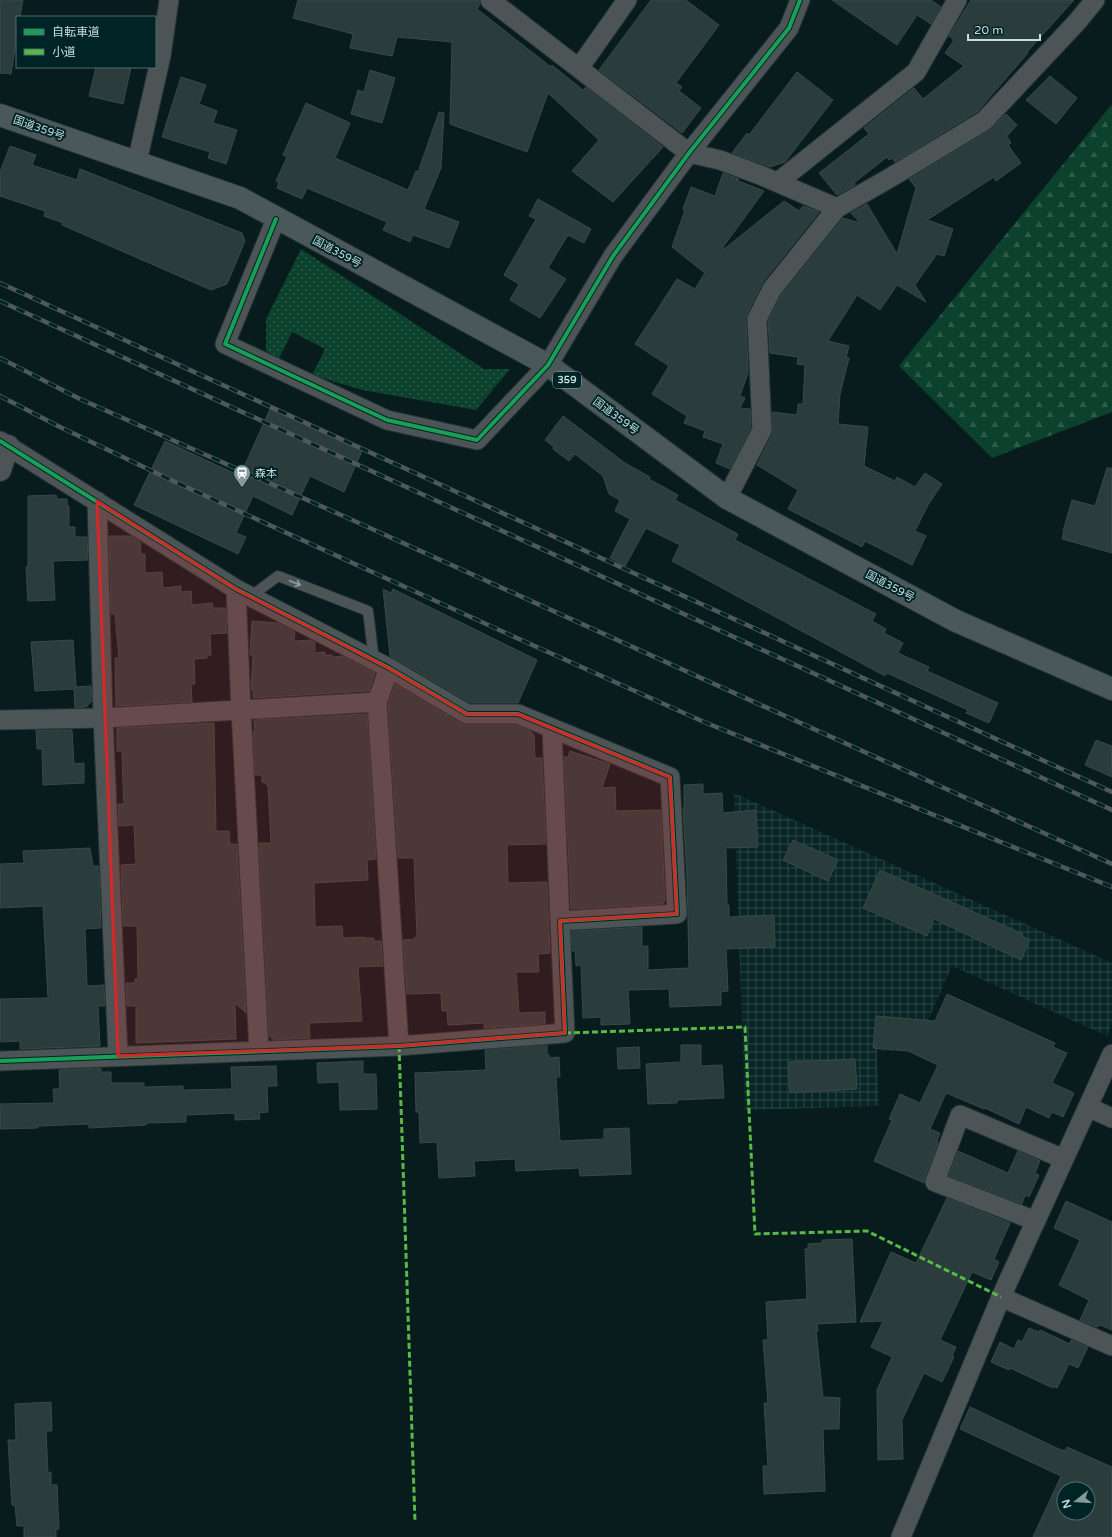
<svg xmlns="http://www.w3.org/2000/svg" width="1112" height="1537" viewBox="0 0 1112 1537" font-family="'Varela Round','Noto Sans JP',sans-serif">
<style>
.industrial{fill:url(#industrial-grid)}
.forest{fill:url(#forest-firs)}
.park{fill:url(#park-dots)}
.building{fill:#2b3c3c;stroke:#384948;fill-rule:evenodd}
.lines{fill:none;stroke-linecap:round;stroke-linejoin:round}
.service-casing{stroke:#243436;stroke-width:12}
.minor-casing{stroke:#243436;stroke-width:21}
.tertiary-casing{stroke:#243436;stroke-width:24}
.trunk-casing{stroke:#243436;stroke-width:24}
.service{stroke:#4c5456;stroke-width:10}
.minor{stroke:#4c5456;stroke-width:19}
.tertiary{stroke:#4c5456;stroke-width:22}
.trunk{stroke:#4b585a;stroke-width:22}
.rail-casing{stroke:#4f595b;stroke-width:4.5}
.rail{stroke:#002325;stroke-width:3;stroke-dasharray:9;stroke-linecap:butt}
.quiet{stroke:#58b947;stroke-width:3;stroke-dasharray:6 3;stroke-linecap:butt}
.cycleway-casing{stroke:#002325;stroke-width:6}
.cycleway{stroke:#1a9f57;stroke-width:4}
.oneway{stroke:#8f9fa1}
.marked{fill:#d62828;fill-opacity:0.2;stroke:#d62828;stroke-width:3;stroke-linejoin:round}
.labels{text-anchor:middle;dominant-baseline:central;stroke-width:4;stroke-linejoin:round;paint-order:stroke}
.shield{fill:#002325;stroke:#8ba5a7;stroke-width:1}
.shield-label{font-size:10px;font-weight:bold;fill:#c6dddf}
.street-label{font-size:11px;fill:#c6dddf;stroke:#002325}
.poi-label{font-size:11px;fill:#c6dddf;stroke:#002325;text-anchor:start}
</style>
<defs>
<pattern id="industrial-grid" width="8" height="8" patternUnits="userSpaceOnUse"><rect width="8" height="8" fill="#092627"/><path d="M0 4h8M4 0v8" fill="none" stroke="#2b4546"/></pattern>
<pattern id="forest-firs" width="22" height="20" patternUnits="userSpaceOnUse"><rect width="22" height="20" fill="#0c412d"/><path d="M5 1l3.5 6h-7zM16 11l3.5 6h-7z" fill="#2e5c4b"/></pattern>
<pattern id="park-dots" width="8" height="8" patternUnits="userSpaceOnUse"><rect width="8" height="8" fill="#0c412d"/><path d="M2 2h.1M6 6h.1" fill="none" stroke="#2e5c4b" stroke-width="1.8" stroke-linecap="round"/></pattern>
</defs>
<rect width="100%" height="100%" fill="#081b1d"/>
<path class="industrial" d="M734,793L1112,963V1024L1107,1036L952,966L915,1050L877,1051L879,1106L745,1110Z"/>
<path class="forest" d="M1112,104V412L992,458L899,366Z"/>
<path class="park" d="M301,249L484,369H510L476,410L362,390L312,375L325,349L292,332L279,359L266,351V319Z"/>
<path class="building" d="M0,0H23L20,17H17V36L11,74L0,73Z
M298,0H479L480,4L477,9L551,67L552,65L583,90L586,87L663,147L613,202L572,171L599,140L548,93L527,152L450,124L452,42L397,37L392,56L350,48L353,34L293,18Z
M651,0H686L719,25L676,83L682,87L679,91L701,108L682,133L599,70Z
M832,0H931L941,7L931,24L917,15L897,45Z
M971,0H1074L1027,52L1028,53L977,112L895,162L892,158L889,160L887,157L854,183L855,185L837,195L819,173L869,134L864,128L914,88L923,99L964,66L945,53L954,40L949,36Z
M96,67H131L123,104L89,96Z
M370,70L395,78L382,123L351,114L358,90L364,92Z
M797,72L833,100L785,162L770,167L732,153L747,133L749,135Z
M1050,76L1077,98L1056,124L1026,100Z
M181,77L206,85L199,104L217,111L213,123L237,130L226,164L208,158L210,152L162,137Z
M306,103L350,123L335,158L408,190L416,171L418,172L439,112L444,113L441,168L424,209L459,222L449,248L413,235L410,242L383,230L387,222L307,188L302,199L277,188L279,182L276,181L287,157L283,155Z
M1006,114L1017,125L1007,136L1011,143L1008,145L1021,163L996,181L994,177L927,220L953,229L944,256L937,254L915,285L926,302L897,285L880,310L857,295L828,341L849,346L846,357L849,358L840,394L838,424L868,427L864,466L895,481L897,477L915,487L925,473L942,484L928,505L915,531L926,536L912,565L865,541L862,547L788,509L798,490L757,465L772,435V412L797,415L798,404H803L805,365L797,364L798,357L770,353L768,321L781,295L843,218L860,223L851,213L867,204L897,254L916,188L909,179L990,130Z
M10,146L36,155L32,165L77,180L80,169L242,233L245,241L227,284L211,290L62,225L63,223L44,216L45,211L0,196V172Z
M723,173L739,179L736,180L764,191L723,247L724,249L784,201L799,211L803,206L819,212L763,282L747,314L746,319L748,373L740,396L745,398L740,408L750,409L751,428L730,469L716,463L723,444L703,437L705,431L684,423L687,416L652,394L669,366L635,344L677,279L695,289L705,273L672,247L685,210L683,209L691,187L715,196Z
M538,199L591,229L584,243L568,235L548,268L566,279L540,318L510,300L519,284L504,275L536,219L529,216Z
M270,409L362,451L344,492L310,476L292,515L253,496L236,533L246,537L238,554L134,505L165,441L240,476Z
M563,416L625,463L650,477L649,479L678,495L675,500L738,534L735,540L876,614L872,621L886,629L884,633L903,643L898,653L929,667L927,671L998,703L989,723L966,713L968,710L887,673L885,676L672,561L680,545L646,528L625,566L610,558L630,519L615,511L620,500L609,494L603,476L575,454L569,461L553,449L554,447L545,440Z
M1107,468H1112V553L1062,539L1064,531H1063L1072,500L1095,506Z
M56,495L57,499H67V506H69V527H75V537H87L88,560L53,561L55,600L28,601L26,567H28V496Z
M109,536H131L140,542L141,554H145V573L162,572L163,588L181,586V592L191,591L192,605L212,603L213,608H226L227,633L210,634L211,655H207V658L194,659L195,684H191L192,702L116,706L115,658H119L115,614H111Z
M383,589L391,593L393,589L537,660L518,703H470L390,656Z
M252,621L278,623L295,632L294,641L311,640L315,642V653L325,652V655H332V657L343,656L375,673L369,691L253,698V690H251L253,656L250,655V652Z
M73,640L76,687L91,686L92,701L86,707L75,708L74,689L35,691L31,642Z
M395,684L462,724L467,725H516L529,730L534,735L535,758H542L546,844L507,845L508,883L547,882L550,953L538,954L539,972H516L519,1013L545,1012V1024L484,1028V1023L448,1025L447,1011H442L441,993L407,994L403,940L415,939V937H417L414,858H398L388,704Z
M367,714L376,859L367,860L368,880L314,883L315,927L342,926L343,938L364,937V938H374V941H381L383,966L358,967L362,1021L309,1023L310,1038L274,1040L269,1036L259,843H271L268,785L262,782V775H255L253,731H255L254,720Z
M214,723L216,831H229L230,844H237L246,1013L235,1003L236,1039L136,1043V1006H127L126,983H135V979L138,978L137,926H123L121,865L136,864L134,825L119,826L118,804H124L123,785L122,751H117V728Z
M36,730H72L74,764L84,763V783L43,785L42,749H37Z
M1096,740L1112,746V777L1085,765Z
M570,751L610,764L602,788L615,787L616,811L661,810L665,901L663,904L571,909L564,757H568Z
M703,784V794L722,793L723,813L756,810L758,847L726,848L727,905H729V917L774,915L775,947L726,949L728,991L721,992V1005L670,1007L669,989L628,990L630,1024L601,1025V1017L583,1018L581,965L576,966L575,951H572L571,931L642,927V946H648V970L689,968L687,877L683,809H684V785Z
M793,840L838,860L828,881L783,860Z
M90,848L93,866H99L101,928L85,929L87,986L104,985L105,1006H98L100,1046L20,1049V1041L0,1042V999L48,998L43,906L0,908V864L24,863L23,851Z
M880,870L1023,934L1022,936L1030,940L1021,960L934,919L927,936L863,908Z
M947,994L1055,1043L1053,1047L1067,1053L1052,1083L1074,1093L1063,1117L1052,1112L1049,1118L1026,1107L1019,1124L985,1108L984,1109L946,1093L930,1129L940,1133L937,1141L938,1142L925,1178L924,1183L874,1161L892,1120L889,1119L900,1094L920,1103L938,1065L908,1051L873,1048L876,1016L935,1021Z
M547,1045V1055H549L550,1058L559,1057L560,1077H556L560,1141L604,1139V1129L629,1128L631,1174L580,1176L579,1168L516,1171L515,1159L474,1161L475,1176L439,1178L437,1142L420,1143L419,1112H416L415,1073L486,1070L485,1050Z
M681,1045H701V1066L722,1065L724,1098L677,1100V1103L648,1104L646,1064L681,1062Z
M639,1047L640,1068L618,1069L617,1048Z
M855,1059L857,1089L790,1093L788,1062Z
M363,1061V1074H376L377,1109L340,1110L339,1082L318,1083L317,1063Z
M276,1066L277,1086H267L268,1112L259,1113L260,1119L235,1120V1113L186,1115V1122L146,1123V1125L89,1128V1124L38,1126V1128L0,1129V1104L54,1103L53,1089H60L59,1070L101,1068V1072H111V1083H144V1087L183,1086V1090L232,1089L231,1067Z
M958,1151L1008,1173L1018,1151L1040,1161L1035,1173L1039,1175L1029,1197L1025,1195L1022,1204L949,1176Z
M947,1198L1010,1223L994,1259L999,1262L991,1280L972,1272L940,1340L956,1347L952,1356L954,1357L942,1382L924,1373L902,1420L903,1459L878,1460L877,1390L892,1357L871,1347L883,1321L860,1322L891,1252L916,1263Z
M1066,1201L1112,1222V1330L1100,1325L1097,1327L1080,1320L1089,1300L1059,1285L1080,1240L1054,1228Z
M852,1239L856,1322L817,1324L818,1331H816L823,1397L840,1398L839,1429H823L825,1491L764,1494L763,1466H768L764,1403H768L763,1340H768L766,1302L807,1299L805,1249H808V1244L822,1243V1240Z
M1029,1328L1039,1332L1040,1330L1070,1344L1071,1340L1088,1347L1078,1368L1069,1364L1057,1388L1053,1386V1388L1010,1368L1009,1370L991,1362L1000,1342L1014,1349L1018,1340L1022,1342Z
M51,1402L52,1431H46L48,1473L51,1472V1485H57L59,1529H56V1537H24V1526H17L15,1505H12L8,1440H16L15,1404Z
M970,1407L1059,1449L1065,1451L1067,1447L1112,1467V1537H1033L1061,1476L960,1429ZM1064,1489H1088V1513H1064Z"/>
<g class="lines">
<g class="service-casing">
<path id="service" d="M250,597L278,576L368,611L374,660"/>
</g>
<g class="minor-casing">
<path id="minor" d="M490,0L689,153L720,160L760,175L837,208
M579,68L627,0
M137,162L161,56L169,0
M778,182L916,72L957,0
M276,219L225,344L387,420L477,440L548,365L613,256L689,153L789,28L800,0
M0,441L236,589L389,668L467,714H518L670,777L677,914L560,921L565,1033L399,1046L0,1061
M727,498L762,430L757,319L772,289L837,208L888,179L984,121L1077,22L1095,0
M97,501L103,718L118,1056
M236,589L241,710L259,1051
M389,668L377,702L399,1046
M0,720L103,718L377,702
M552,728L560,921
M1088,1107L1112,1118
M1036,1221L935,1182L960,1115L1064,1159
M1001,1297L1112,1346
M901,1537L1001,1297L1112,1054"/>
</g>
<g class="tertiary-casing">
<path id="tertiary" d="M0,470L8,446"/>
</g>
<g class="trunk-casing">
<path id="trunk" d="M0,115L240,198L548,365L727,498L956,621L1112,689"/>
</g>
<use href="#service" class="service"/>
<use href="#minor" class="minor"/>
<use href="#tertiary" class="tertiary"/>
<use href="#trunk" class="trunk"/>
<g class="rail-casing">
<path id="rail" d="M0,283L1112,792
M0,301L1112,810
M0,358L80,399L350,519L1112,864
M0,396L60,427L173,481L519,639L704,722L1112,887"/>
</g>
<use href="#rail" class="rail"/>
<path class="quiet" d="M565,1033L745,1027L755,1234L867,1231L1001,1297
M399,1046L415,1522"/>
<g class="cycleway-casing">
<path id="cycleway" d="M276,219L225,344L387,420L477,440L548,365L613,256L689,153L789,28L800,0
M0,441L236,589L389,668L467,714H518L670,777L677,914L560,921L565,1033L399,1046L0,1061"/>
</g>
<use href="#cycleway" class="cycleway"/>
</g>
<defs><path id="oneway-shaft" d="M-6 0H5M1.5-3L5.5 0L1.5 3" fill="none" stroke-width="1.6" stroke-linecap="round" stroke-linejoin="round"/></defs>
<use class="oneway" href="#oneway-shaft" transform="translate(295 583) rotate(21)"/>
<path class="marked" d="M97,501L236,589L389,668L467,714H518L670,777L677,914L560,921L565,1033L399,1046L118,1056Z"/>
<defs>
<g id="station-pin" transform="scale(0.9)"><path d="M0 17L-7.5 6A9.5 9.5 0 1 1 7.5 6Z" fill="#84999b" stroke="#002325"/><path d="M-3-6H3Q5-6 5-4V2Q5 4 3 4L4.5 6H3L1.5 4h-3L-3 6H-4.5L-3 4Q-5 4-5 2V-4Q-5-6-3-6ZM-3.5-4v3h7v-3ZM-3.5 1v1.5H-2V1ZM2 1v1.5H3.5V1Z" fill="#fff"/></g>
</defs>
<g fill-rule="evenodd">
<use href="#station-pin" x="242" y="473"/>
</g>
<g class="labels">
<rect class="shield" x="553" y="372" width="28" height="16" rx="3"/>
<g class="shield-label">
<text x="567" y="380">359</text>
</g>
<g class="street-label">
<text transform="translate(39 128) rotate(19)">国道359号</text>
<text transform="translate(337 252) rotate(28)">国道359号</text>
<text transform="translate(616 416) rotate(36)">国道359号</text>
<text transform="translate(890 586) rotate(28)">国道359号</text>
</g>
<g class="poi-label">
<text x="255" y="473">森本</text>
</g>
</g>
<rect x="16" y="16" width="140" height="52" fill="#002325" stroke="#4f6d6f"/>
<rect x="24" y="29" width="20" height="6" fill="#1a9f57" stroke="#4f6d6f"/>
<text x="52" y="36" font-size="12" fill="#c6dddf">自転車道</text>
<rect x="24" y="49" width="20" height="6" fill="#58b947" stroke="#4f6d6f"/>
<text x="52" y="56" font-size="12" fill="#c6dddf">小道</text>
<g transform="translate(1076 1501) rotate(253)"><circle r="19" fill="#002325" stroke="#4f6d6f"/>
<path d="M0-3L7 15L0 10L-7 15Z" fill="#84999b"/>
<text y="-6" font-size="11" font-weight="bold" text-anchor="middle" fill="#c6dddf">N</text>
</g>
<path d="M968 34v6h72v-6" fill="none" stroke="#c6dddf" stroke-width="2"/>
<text x="974" y="34" font-size="12" fill="#c6dddf" stroke="#002325" stroke-width="3" paint-order="stroke">20 m</text>
</svg>
